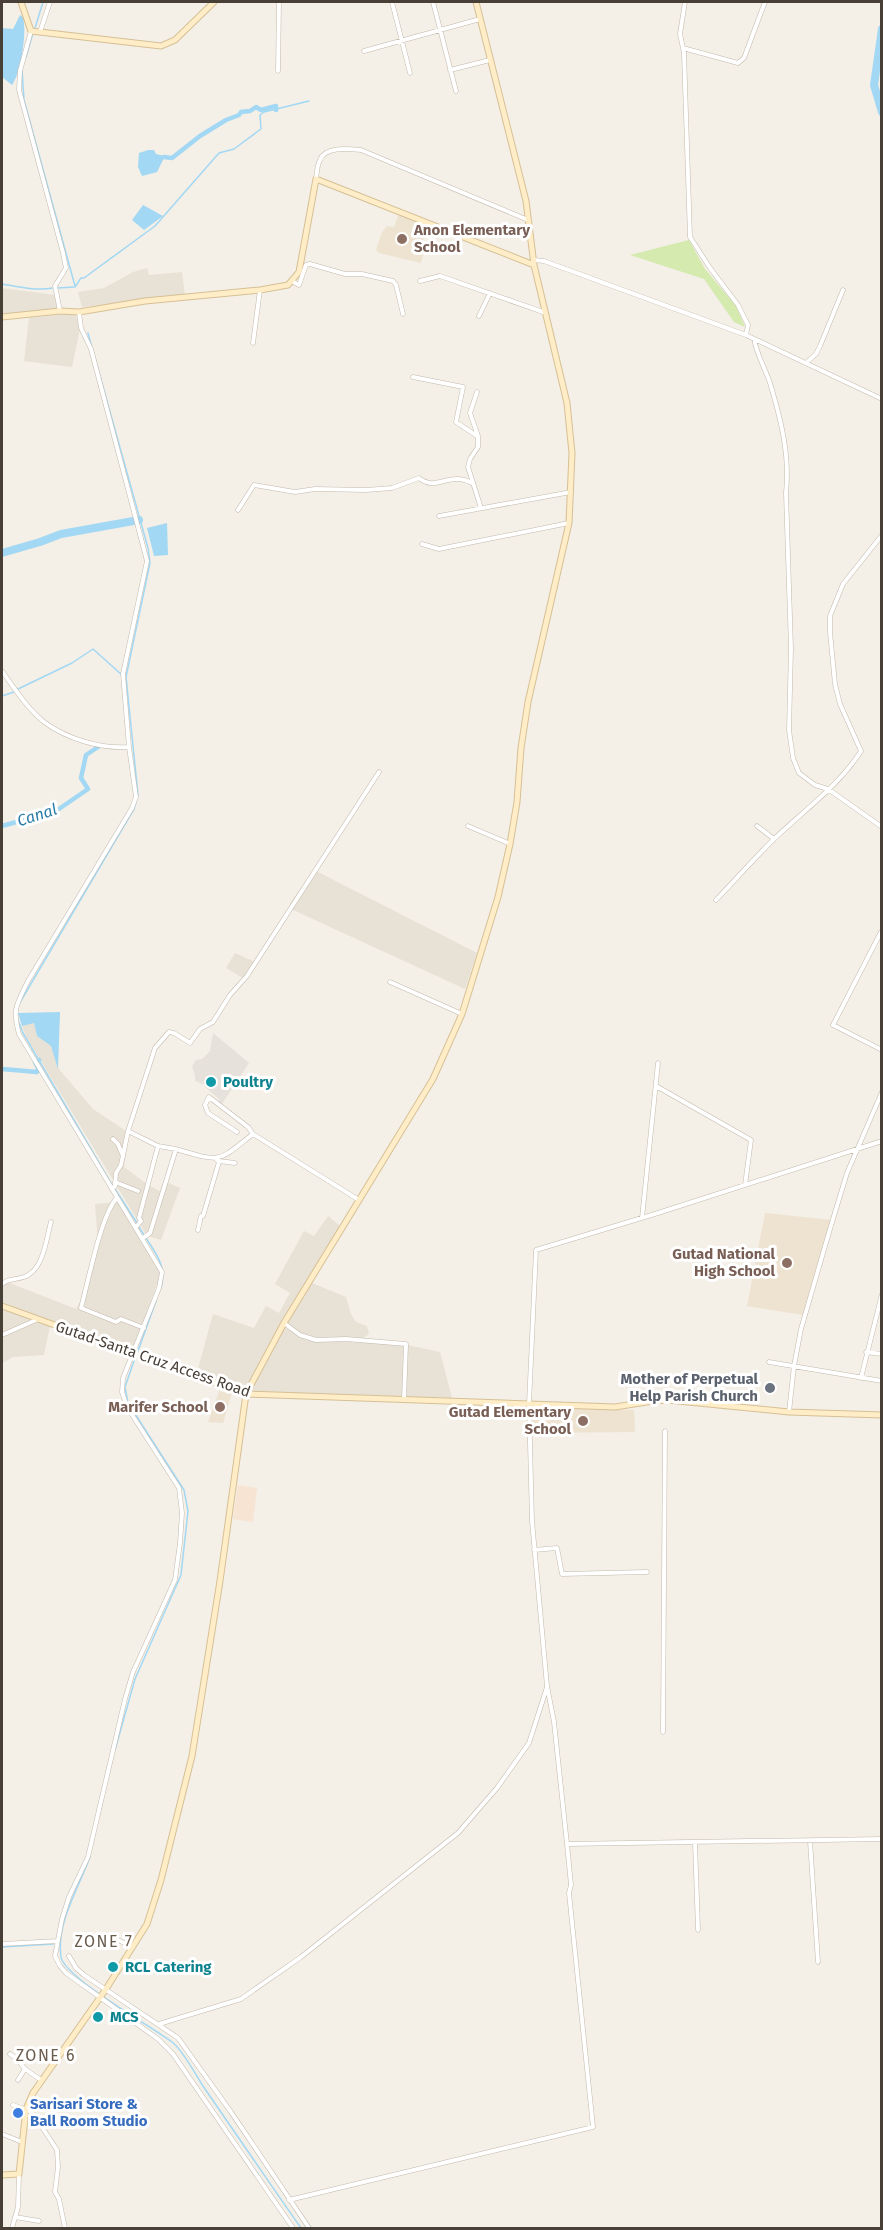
<svg xmlns="http://www.w3.org/2000/svg" width="883" height="2230" viewBox="0 0 883 2230" font-family="'Fira Sans',sans-serif">
<style>
.residential{fill:#e8e1d5}
.commercial{fill:#f7e4d2}
.industrial{fill:#e7e1dc}
.education{fill:#eee3d1}
.green{fill:#d4eaaf}
.water{fill:#a2d8f3}
.lines{fill:none;stroke-linecap:round;stroke-linejoin:round}
.stream{stroke:#a2d8f3;stroke-width:1.5}
.canal{stroke:#a2d8f3;stroke-width:4.5}
.river{stroke:#a2d8f3;stroke-width:8}
.street-casing{stroke:#c3b9ad;stroke-width:5}
.secondary-casing{stroke:#d6c096;stroke-width:7}
.street{stroke:#fff;stroke-width:4}
.secondary{stroke:#ffedc7;stroke-width:5}
.education-dot{fill:#8d6e63;stroke:#fff;stroke-width:2}
.culture-dot{fill:#0f9aa8;stroke:#fff;stroke-width:2}
.worship-dot{fill:#6b7280;stroke:#fff;stroke-width:2}
.shop-dot{fill:#3f7fe0;stroke:#fff;stroke-width:2}
.labels{text-anchor:middle;dominant-baseline:central;stroke-width:6;stroke-linejoin:round;paint-order:stroke}
.education-label{font-size:15px;font-weight:bold;fill:#785e54;stroke:#fff;text-anchor:end}
.culture-label{font-size:15px;font-weight:bold;fill:#0d838f;stroke:#fff;text-anchor:start}
.street-label{font-size:15px;fill:#483f36;stroke:#fff}
.worship-label{font-size:15px;font-weight:bold;fill:#5b616d;stroke:#fff;text-anchor:end}
.shop-label{font-size:15px;font-weight:bold;fill:#366cbe;stroke:#fff;text-anchor:start}
.water-label{font-size:16px;font-style:italic;fill:#287ba7;stroke:#fff}
.neighbourhood-label{font-size:16px;letter-spacing:1.5px;fill:#6b5d4d;stroke:#fff}
</style>
<rect width="100%" height="100%" fill="#f4efe7"/>
<path class="residential" d="M147,268L149,275L182,272L185,296L82,307L78,292L104,288L133,272Z
M2,288L55,295L58,310L2,315Z
M75,313L80,329L72,367L24,361L29,318Z
M314,870L477,953L465,989L291,909L290,903Z
M235,953L255,962L243,978L226,968Z
M34,1022L37,1036L51,1046L59,1069L93,1109L129,1133L124,1167L148,1185L160,1191L164,1181L180,1188L161,1240L147,1236L27,1038L22,1026Z
M118,1202L161,1273L132,1352L2,1302V1280L76,1309L84,1295L98,1244L95,1204Z
M328,1216L340,1226L282,1323L243,1394L196,1376L213,1314L254,1328L266,1306L279,1313L290,1293L275,1284L304,1231L314,1236Z
M312,1283L346,1297L351,1314L356,1322L367,1326L369,1334L363,1338L316,1337L301,1334L284,1325Z
M2,1306L33,1319L2,1333Z
M36,1322L50,1326L44,1355L13,1357L2,1363V1337Z
M284,1327L300,1337L328,1341L407,1345L440,1352L452,1398L250,1392Z"/>
<path class="commercial" d="M238,1485L257,1488L253,1522L233,1519Z"/>
<path class="industrial" d="M213,1033L249,1063L220,1107L215,1103L220,1100L205,1087V1085L195,1081V1075L192,1066L196,1060L202,1059L210,1051Z"/>
<path class="education" d="M399,213L429,225L421,246L423,254L421,263L379,253L376,250L382,232L387,226L394,227Z
M765,1213L832,1220L803,1315L747,1306Z
M220,1389L232,1393L223,1423L208,1422Z
M532,1407L634,1410L635,1432L533,1433Z"/>
<path class="green" d="M689,240L705,269L736,306L745,327L734,322L704,279L630,255Z"/>
<path class="water" d="M20,15L23,17C27,32 21,73 12,85L2,77V28L13,29Z
M148,150H154L156,154L165,156L157,172L142,176L138,167L139,153Z
M143,205L163,216L144,230L132,220Z
M167,523L168,555L154,556L147,528Z
M60,1012L58,1069L51,1046L37,1036L34,1023L22,1026L18,1013Z"/>
<g class="lines">
<path class="stream" d="M35,28L43,2
M26,57L33,33
M22,70L24,100L75,286
M2,284C20,287 35,291 53,288
M75,287L81,278H84L155,226L219,153L234,149L261,129L260,115L264,112L309,101
M58,288L74,287
M88,333L92,348
M18,689L72,663L93,649L122,675
M2,696L14,692
M19,1004L134,809L138,795L126,677L150,563L148,548L95,358
M18,1020L23,1033L112,1185
M115,1189L137,1223
M139,1227L144,1235
M146,1238C157,1255 167,1267 161,1288
M138,1351L156,1301
M115,1750L135,1679L181,1575L188,1511L184,1490L128,1403L125,1387L136,1355
M90,1857C79,1887 56,1923 61,1957C64,1977 152,2027 172,2042C183,2050 195,2074 203,2086C236,2134 268,2181 301,2228
M2,1947L53,1944"/>
<path class="canal" d="M164,157L172,158L200,136L226,120L239,115L241,112L250,111L256,107L261,110L276,106V110
M2,826L56,811L88,789L81,778L86,755L98,747
M2,1069L37,1072L38,1068L35,1062L39,1060"/>
<path class="river" d="M882,29L874,85L882,112
M2,553L40,542L61,534L139,520"/>
<g class="street-casing">
<path id="street" d="M392,2L410,73
M433,2L456,91
M685,2L680,34L684,53L690,237L710,268L738,305L748,325L746,335
M31,31L20,71L19,90L63,253L66,268L55,286L60,311
M40,32L50,2
M683,48L738,63L744,58L765,2
M364,51L480,19
M450,70L490,60
M278,71L279,2
M316,179C317,173 317,165 320,160C325,146 349,149 361,150L528,220
M534,260L544,261L746,335L882,399
M292,281L299,285L306,265L310,264L345,274H362L393,281L396,285L403,314
M420,281L440,276L546,313
M79,312L81,328L91,349L147,561L123,674L129,747
M479,316L490,293
M754,339C757,355 765,368 770,383C781,420 790,455 786,493L791,648L789,730L793,758L799,773L815,785L828,789L882,827
M253,343L260,290
M806,363L816,354L820,346L843,290
M413,377L463,387L456,422L477,436
M477,392L470,413L478,436V447L470,459L468,467L481,508
M238,510L254,485L295,492L315,489L366,490L392,488L419,478C433,489 442,479 457,479C462,479 468,481 472,483
M439,516L571,492
M422,544L439,549L569,523
M2,671C14,688 27,708 44,722C67,739 101,749 129,747L136,797L132,808L28,981C17,1004 12,1008 19,1034L162,1272L159,1288L123,1378L122,1392L127,1407L179,1488L182,1513L180,1543L175,1580L133,1672L125,1699L88,1857L69,1897L62,1919L55,1956L60,1966L66,1973L158,2039L173,2054L293,2228
M468,826L510,844
M757,826L774,839
M716,900C735,880 754,859 773,840C803,811 839,786 861,751L840,704L835,684L830,632V616L843,584L882,535
M881,932L833,1025L882,1050
M390,982L462,1014
M656,1086L751,1140L745,1185
M128,1131L158,1146L176,1149L150,1233L143,1238
M237,1132L208,1113L205,1105L209,1097L248,1127L253,1134L359,1200
M113,1139L118,1144L123,1156
M179,1150C223,1163 218,1161 253,1134
M219,1161L235,1163
M115,1182L138,1191
M112,1189L115,1186L116,1173L121,1165L128,1131L155,1048L169,1032L174,1033L190,1043L200,1029L213,1022L230,995L247,976L379,772
M117,1198C101,1214 88,1283 81,1308L116,1322L121,1319L144,1328
M642,1218L658,1063
M136,1227L141,1221L139,1218L158,1146
M198,1230L201,1216H203L219,1162L216,1159
M2,1284C8,1278 16,1280 24,1277C44,1270 46,1239 51,1222
M284,1323L300,1335L316,1340L346,1339L406,1344L404,1400
M2,1335L36,1320
M866,1352L882,1354
M769,1362L882,1381
M861,1378L882,1294
M789,1412L794,1366L801,1329L830,1229L847,1173L882,1092
M534,1550L557,1548L562,1574L647,1572
M663,1732L665,1431
M810,1841L818,1962
M695,1842L698,1930
M567,1844L882,1839
M107,1935L133,1947
M2,1944L58,1941
M69,1956L76,1968L84,1975L178,2038L231,2112L309,2228
M159,2024L241,1999L301,1957L458,1833L497,1788L529,1743L547,1687
M10,2054L17,2059L25,2069L41,2080
M18,2080L25,2069
M13,2105L32,2112L57,2150L58,2167L55,2192L59,2199L65,2228
M2,2134L22,2142
M289,2200L593,2127L569,1893L571,1885L567,1844L554,1722L547,1686L532,1521L529,1404L536,1250L658,1213L882,1141
M15,2217L39,2221
M12,2228L18,2207L19,2174"/>
</g>
<g class="secondary-casing">
<path id="secondary" d="M21,2L31,31L161,46L175,40L214,2
M2,317L60,311L79,312L145,301L260,290L288,285L299,272L316,179L534,265
M2,1306L246,1394L615,1407L653,1401L668,1400L789,1412L882,1415
M2,2175L19,2174L26,2109L33,2093L106,1989L147,1924L161,1880L192,1756L220,1581L246,1394L284,1323L433,1079L462,1014L498,897L510,844L517,802L521,748L528,702L569,523L572,453L567,403L534,265L526,201L476,2"/>
</g>
<use href="#street" class="street"/>
<use href="#secondary" class="secondary"/>
</g>
<g class="education-dot">
<circle cx="402" cy="239" r="6"/>
<circle cx="787" cy="1263" r="6"/>
<circle cx="220" cy="1407" r="6"/>
<circle cx="583" cy="1421" r="6"/>
</g>
<g class="culture-dot">
<circle cx="211" cy="1082" r="6"/>
<circle cx="113" cy="1967" r="6"/>
<circle cx="98" cy="2017" r="6"/>
</g>
<circle class="worship-dot" cx="770" cy="1388" r="6"/>
<circle class="shop-dot" cx="18" cy="2113" r="6"/>
<g class="labels">
<g class="education-label">
<text x="414" y="230" text-anchor="start">Anon Elementary<tspan x="414" dy="17">School</tspan></text>
<text x="775" y="1254">Gutad National<tspan x="775" dy="17">High School</tspan></text>
<text x="208" y="1407">Marifer School</text>
<text x="571" y="1412">Gutad Elementary<tspan x="571" dy="17">School</tspan></text>
</g>
<g class="culture-label">
<text x="223" y="1082">Poultry</text>
<text x="125" y="1967">RCL Catering</text>
<text x="110" y="2017">MCS</text>
</g>
<g class="street-label">
<text transform="translate(153 1359) rotate(19)">Gutad-Santa Cruz Access Road</text>
</g>
<g class="worship-label">
<text x="758" y="1379">Mother of Perpetual<tspan x="758" dy="17">Help Parish Church</tspan></text>
</g>
<g class="shop-label">
<text x="30" y="2104">Sarisari Store &amp;<tspan x="30" dy="17">Ball Room Studio</tspan></text>
</g>
<g class="water-label">
<text transform="translate(37 815) rotate(-18)">Canal</text>
</g>
<g class="neighbourhood-label">
<text x="104" y="1941">ZONE 7</text>
<text x="46" y="2055">ZONE 6</text>
</g>
</g>
<rect width="883" height="2230" fill="none" stroke="#483f36" stroke-width="6"/>
</svg>
